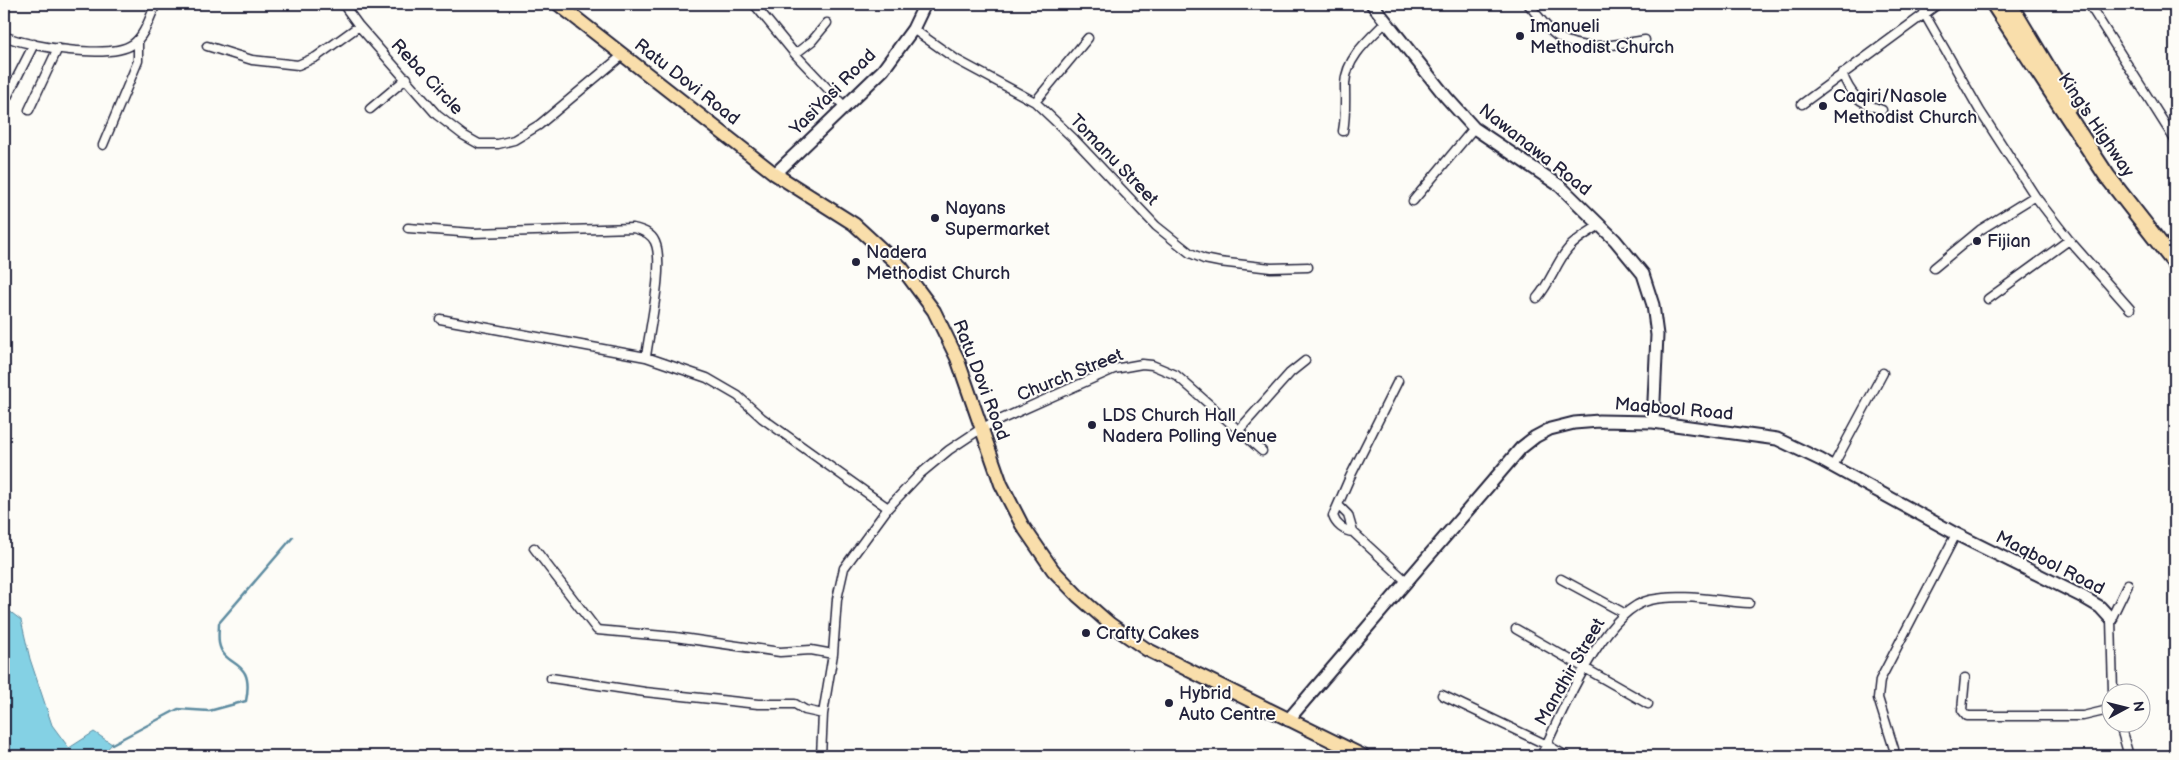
<svg xmlns="http://www.w3.org/2000/svg" width="2179" height="760" viewBox="0 0 2179 760" font-family="'Balsamiq Sans',sans-serif">
<style>
.water{fill:#84d1e4;stroke:#5d8ba0}
.lines{fill:none;stroke-linecap:round;stroke-linejoin:round}
.stream{stroke:#5d8ba0;stroke-width:2.5}
.street-casing{stroke:#22223b;stroke-width:11}
.secondary-casing{stroke:#22223b;stroke-width:15}
.primary-casing{stroke:#22223b;stroke-width:16}
.highway-casing{stroke:#22223b;stroke-width:19}
.street{stroke:#fdfcf7;stroke-width:8}
.secondary{stroke:#fdfcf7;stroke-width:11}
.primary{stroke:#f9deab;stroke-width:12}
.highway{stroke:#f9deab;stroke-width:15}
.poi-dot{fill:#22223b;stroke:#fdfcf7;stroke-width:2}
.labels{text-anchor:middle;dominant-baseline:central;stroke-width:4;stroke-linejoin:round;paint-order:stroke}
.poi-label{font-size:18px;fill:#22223b;stroke:#fdfcf7;text-anchor:start}
.street-label{font-size:18px;fill:#22223b;stroke:#fdfcf7}
</style>
<rect width="100%" height="100%" fill="#fdfcf7"/>
<filter id="ink" filterUnits="userSpaceOnUse"><feTurbulence type="fractalNoise" baseFrequency=".02" numOctaves="2"/><feDisplacementMap in="SourceGraphic" scale="10" xChannelSelector="R" yChannelSelector="G"/><feConvolveMatrix kernelMatrix="1 2 1 2 8 2 1 2 1" color-interpolation-filters="sRGB"/></filter>
<g filter="url(#ink)">
<path class="water" d="M4,607L21,620L30,659L52,725L69,748L94,732L112,744L101,756H4Z"/>
<g class="lines">
<path class="stream" d="M112,744L178,709L209,711L246,701C255,656 224,670 219,643C218,637 219,629 219,623L293,537"/>
<g class="street-casing">
<path id="street" d="M343,4L359,26L437,115L463,135L479,144H498L514,140L539,125L624,54
M754,4L795,54L844,106
M1528,4C1537,14 1546,28 1557,36C1582,53 1618,44 1645,40
M2089,4L2175,140
M1924,13L1980,111L2035,196L2069,240L2130,309
M913,29L957,60L1035,102L1074,139L1156,226L1190,253L1204,259L1219,262L1271,268L1308,267
M4,36C29,47 111,60 133,44C145,36 150,16 156,4
M207,46L252,60L298,65L316,57L359,26
M795,54L812,41L827,23
M1842,73C1851,96 1858,102 1882,110
M5,101L34,44
M1035,102L1088,38
M1802,104L1938,4
M370,109L407,78
M29,110L58,48
M1343,131C1346,115 1345,100 1345,84C1346,58 1369,39 1386,22
M103,145L138,61V40
M1413,201L1474,128
M408,228L473,233L633,228C642,230 651,233 655,242C665,264 649,331 646,357
M1934,268L1980,230L2035,196
M1537,298C1551,282 1556,263 1568,249C1577,238 1589,232 1600,225
M1988,299L2069,240
M440,319L646,357L707,378L738,396L762,418L888,508
M1398,381L1350,477L1333,516C1336,525 1344,531 1353,532L1406,581
M1239,430L1290,373L1305,361
M1833,466L1883,373
M1338,505L1348,515L1353,532
M534,548L597,630L675,637L780,652L811,650L833,654
M1561,579L1624,613
M1516,629L1648,704
M551,678L645,692L758,704H795L805,710L823,714
M1965,678L1962,710L1967,716H2083L2104,711L2112,704
M2113,692L2111,619L2128,584
M1442,695L1547,745L1566,756
M2119,722L2129,756
M1894,749L1878,698L1880,680L1956,534
M821,756L823,714L833,654L837,599L844,568L888,508L920,474L949,450L982,428L1051,397L1114,369L1142,364L1152,365L1176,375L1262,451
M1541,756C1561,715 1603,610 1650,600C1681,593 1718,601 1749,603"/>
</g>
<g class="secondary-casing">
<path id="secondary" d="M1372,4L1446,97L1474,128L1560,186L1615,240L1643,274L1653,305L1657,335L1653,422
M775,174L883,70L913,29L925,4
M1288,720L1521,448L1535,437L1550,429L1574,423L1599,421L1653,422L1777,439L1821,460L1956,534L2083,597L2100,607L2111,619"/>
</g>
<g class="primary-casing">
<path id="primary" d="M558,4L775,174L854,224L902,268L934,311L957,358L1001,484L1022,525L1053,570L1078,596L1110,624L1146,649L1363,756"/>
</g>
<g class="highway-casing">
<path id="highway" d="M1994,4L2107,176L2175,263
M2009,4L2070,105"/>
</g>
<use href="#street" class="street"/>
<use href="#secondary" class="secondary"/>
<use href="#primary" class="primary"/>
<use href="#highway" class="highway"/>
</g>
</g>
<g class="poi-dot">
<circle cx="1520" cy="36" r="5"/>
<circle cx="1823" cy="106" r="5"/>
<circle cx="935" cy="218" r="5"/>
<circle cx="1977" cy="241" r="5"/>
<circle cx="856" cy="262" r="5"/>
<circle cx="1092" cy="425" r="5"/>
<circle cx="1086" cy="633" r="5"/>
<circle cx="1169" cy="703" r="5"/>
</g>
<g class="labels">
<g class="poi-label">
<text x="1530" y="26">Imanueli<tspan x="1530" dy="21">Methodist Church</tspan></text>
<text x="1833" y="96">Caqiri/Nasole<tspan x="1833" dy="21">Methodist Church</tspan></text>
<text x="945" y="208">Nayans<tspan x="945" dy="21">Supermarket</tspan></text>
<text x="1987" y="241">Fijian</text>
<text x="866" y="252">Nadera<tspan x="866" dy="21">Methodist Church</tspan></text>
<text x="1102" y="415">LDS Church Hall<tspan x="1102" dy="21">Nadera Polling Venue</tspan></text>
<text x="1096" y="633">Crafty Cakes</text>
<text x="1179" y="693">Hybrid<tspan x="1179" dy="21">Auto Centre</tspan></text>
</g>
<g class="street-label">
<text transform="translate(427 77) rotate(47)">Reba Circle</text>
<text transform="translate(687 82) rotate(38)">Ratu Dovi Road</text>
<text transform="translate(833 92) rotate(-45)">YasiYasi Road</text>
<text transform="translate(2096 125) rotate(56)">King's Highway</text>
<text transform="translate(1535 150) rotate(38)">Nawanawa Road</text>
<text transform="translate(1114 160) rotate(46)">Tomanu Street</text>
<text transform="translate(1070 375) rotate(-22)">Church Street</text>
<text transform="translate(981 380) rotate(69)">Ratu Dovi Road</text>
<text transform="translate(1674 409) rotate(5)">Maqbool Road</text>
<text transform="translate(2050 563) rotate(27)">Maqbool Road</text>
<text transform="translate(1570 672) rotate(-60)">Mandhir Street</text>
</g>
</g>
<rect width="2179" height="760" fill="none" stroke="#fdfcf7" stroke-width="20"/>
<rect x="10" y="10" width="2159" height="740" fill="none" stroke="#22223b" stroke-width="2" filter="url(#ink)"/>
<g transform="translate(2126 708) rotate(83)"><circle r="24" fill="#fdfcf7" stroke="#a5a5ac"/>
<path d="M0-4L9 19L0 12L-9 19Z" fill="#22223b"/>
<text y="-8" font-size="14" font-weight="bold" text-anchor="middle" fill="#22223b">N</text>
</g>
</svg>
